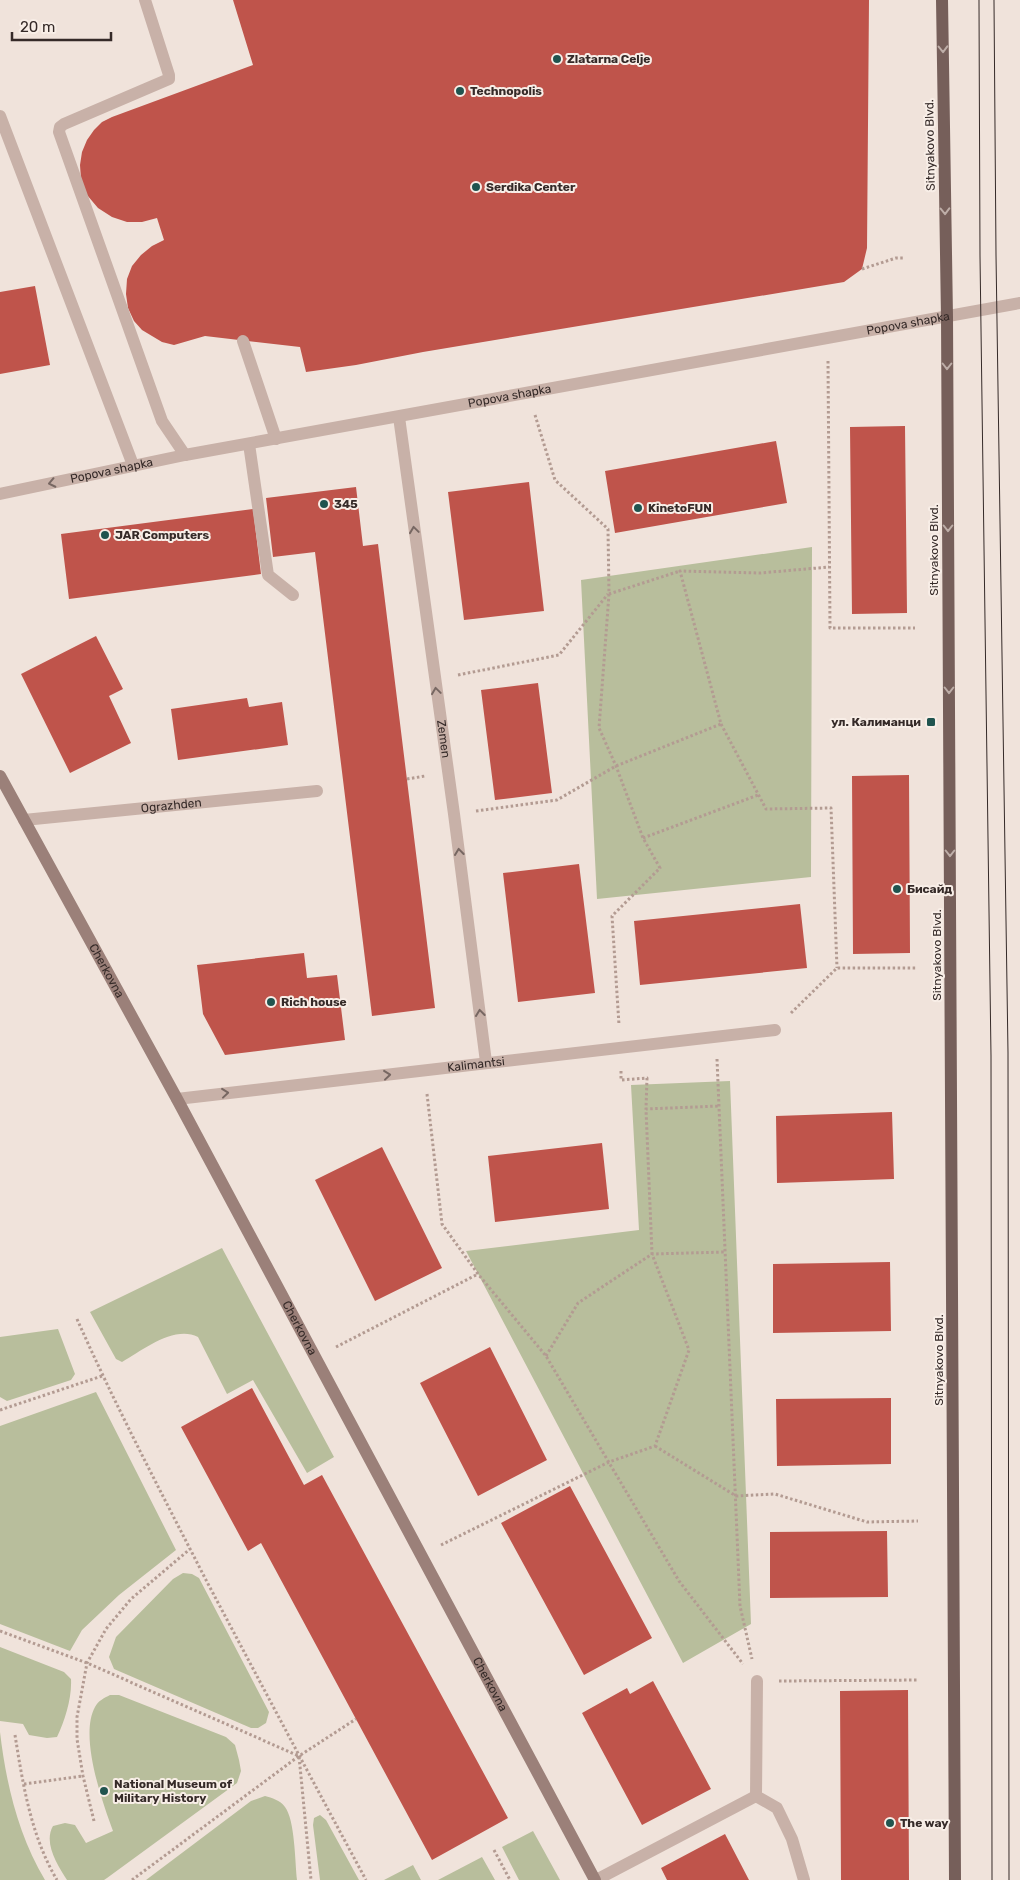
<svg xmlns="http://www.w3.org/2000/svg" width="1020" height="1880" viewBox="0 0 1020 1880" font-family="Rubik,sans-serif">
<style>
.green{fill:#b8be9c}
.building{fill:#bf544b}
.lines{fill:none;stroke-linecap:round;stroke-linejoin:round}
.path{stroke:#b39b92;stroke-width:3;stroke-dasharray:2.5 2.5;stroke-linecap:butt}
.lane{stroke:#c8b1a8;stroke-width:12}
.street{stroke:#c8b1a8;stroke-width:12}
.secondary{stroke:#9b8079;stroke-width:12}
.primary{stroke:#765f5a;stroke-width:12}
.tram{stroke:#352a28;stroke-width:1}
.oneway{stroke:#beaea8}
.oneway2{stroke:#776762}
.poi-dot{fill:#20544f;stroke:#f8eee7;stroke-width:2}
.labels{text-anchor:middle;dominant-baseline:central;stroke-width:4;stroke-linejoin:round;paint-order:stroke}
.poi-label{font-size:12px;font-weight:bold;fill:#352a28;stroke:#f8eee7;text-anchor:start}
.street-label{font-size:12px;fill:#352a28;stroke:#f8eee7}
</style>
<rect width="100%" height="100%" fill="#f0e3db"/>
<path class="green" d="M812,547L811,877L597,899L581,580Z
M730,1081L751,1624L683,1663L466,1251L639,1230L631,1085Z
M222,1248L334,1457L307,1473L253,1380L227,1394L198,1337C174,1325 143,1350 122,1362L116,1359L90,1312Z
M58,1329L75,1374L71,1380L7,1401L0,1397V1337Z
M96,1392L176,1550L119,1595L82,1630L70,1651L0,1624V1426Z
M183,1573L192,1574L199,1578L269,1712L266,1723L258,1728H251L114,1669L109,1657L116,1637L173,1579Z
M0,1647L64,1672L71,1679C72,1698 65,1720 57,1737L47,1738L29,1735L23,1724L0,1721Z
M110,1695H119L226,1737L235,1745L239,1760L241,1771L237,1783L107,1878L104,1880H67C58,1866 43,1843 53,1826L65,1823L75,1825L86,1843L113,1831C102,1801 79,1736 95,1707C98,1701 104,1698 110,1695Z
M0,1732C6,1783 18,1835 45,1880H0Z
M265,1796C272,1798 280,1800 285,1807C295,1820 295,1862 297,1880H146L251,1801Z
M320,1815L326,1820L359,1880H320L313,1825L314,1818Z
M533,1831L560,1880H519L502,1847Z
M482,1857L495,1880H438Z
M413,1865L421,1880H384Z"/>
<path class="building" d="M233,0H869L867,248L862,269L844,282L423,352L356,365L306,372L300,347L205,336L174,345L162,342L142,330L134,321L128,308L126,294L127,279L132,266L141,255L152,246L164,240L157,218L142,222H127L112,217L98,208L87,195L81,179L80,165L82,152L87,140L94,130L102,122L112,117L253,65Z
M35,286L50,365L0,374V292Z
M905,426L907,613L852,614L850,427Z
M776,441L787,503L615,533L605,471Z
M529,482L544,611L464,620L448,492Z
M356,487L363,546L378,544L435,1008L372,1016L315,552L273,557L266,498Z
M253,509L261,574L69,599L61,534Z
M96,636L123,689L109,696L131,743L70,773L21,674Z
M538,683L552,793L495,800L481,690Z
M247,698L249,707L282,702L288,745L178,760L171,709Z
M909,775L910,953L853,954L852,776Z
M579,864L595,993L518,1002L503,873Z
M800,904L807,968L640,985L634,921Z
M304,953L307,978L337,975L345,1040L225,1055L203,1014L197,965Z
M892,1112L894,1179L777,1183L776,1116Z
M602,1143L609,1209L495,1222L488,1156Z
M382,1147L442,1268L375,1301L315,1180Z
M890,1262L891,1331L773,1333V1264Z
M490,1347L547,1460L478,1496L420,1383Z
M252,1388L304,1485L322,1475L508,1818L432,1860L261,1543L248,1551L181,1427Z
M891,1398V1464L777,1466L776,1399Z
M570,1486L652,1638L584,1675L501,1523Z
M887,1531L888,1597L770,1598V1532Z
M653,1681L711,1789L642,1825L582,1713L627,1688L630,1694Z
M908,1690L909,1880H841L840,1691Z
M725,1834L749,1880H667L661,1868Z"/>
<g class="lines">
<path class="path" d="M862,269L896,258H904
M828,361L830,628H915
M535,415L555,480L608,529L609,594L680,571
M609,594L599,728L616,766L643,838L660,868L612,916L619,1025
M458,675L559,655L608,594
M721,724L766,809L831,808L837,968
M407,779L425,776
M476,811L557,800L616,766L721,724L680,571L760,573L829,567
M643,838L758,795
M791,1013L837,968H916
M717,1059L740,1606L752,1659
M621,1071V1080L647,1078L646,1109
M427,1094L442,1224L478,1274L546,1356L679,1581L743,1664
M77,1319C116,1407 162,1494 206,1580C259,1680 312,1780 366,1880
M336,1347L478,1274
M546,1356L578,1303L652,1254L646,1109L719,1106
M0,1410L102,1376
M655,1446L736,1496L775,1494L867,1522L918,1521
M441,1545L609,1462L655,1446L689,1350L652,1254L725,1252
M0,1631L87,1663L299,1756L311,1880
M779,1681L919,1680
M15,1735C23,1785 31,1836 57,1880
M24,1784L83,1776
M94,1821L83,1776L77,1739V1717L87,1663L106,1629L131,1599L190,1549
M494,1850L510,1880
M132,1880L299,1756L356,1719"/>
<path class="lane" d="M145,0L169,75V79L64,124L60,127L59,132L162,421L185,455
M0,116L133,465
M243,341L276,439
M249,444L268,575L293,595
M756,1796L777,1808L792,1839L804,1880
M596,1880L756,1796L757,1681"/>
<g class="street">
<path id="s1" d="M399,417L454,814L486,1062"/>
<path id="s2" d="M0,494L185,455L1020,303"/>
<path id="s3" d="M24,820L317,791"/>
<path id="s4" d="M177,1099L775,1030"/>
</g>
<path class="secondary" id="s5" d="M0,776L177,1099L595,1880"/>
<path class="primary" d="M942,0L947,317L955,1880"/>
<path class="tram" d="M979,0L980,256L991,1056L992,1880
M994,0L996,255L1008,1053L1009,1880"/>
</g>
<defs><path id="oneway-chevron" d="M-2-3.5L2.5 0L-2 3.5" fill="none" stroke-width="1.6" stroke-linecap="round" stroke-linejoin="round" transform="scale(1.25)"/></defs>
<g class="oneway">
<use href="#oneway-chevron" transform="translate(943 49) rotate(89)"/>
<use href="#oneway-chevron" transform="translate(945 211) rotate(89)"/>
<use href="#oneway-chevron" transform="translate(947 366) rotate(90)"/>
<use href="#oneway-chevron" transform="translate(948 528) rotate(90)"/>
<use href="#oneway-chevron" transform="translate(949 690) rotate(90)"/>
<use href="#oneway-chevron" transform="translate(950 853) rotate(90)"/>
</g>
<g class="oneway2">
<use href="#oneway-chevron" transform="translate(52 483) rotate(168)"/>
<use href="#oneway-chevron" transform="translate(414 530) rotate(-98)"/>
<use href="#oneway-chevron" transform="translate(436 691) rotate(-98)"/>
<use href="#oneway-chevron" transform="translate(459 852) rotate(-97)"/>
<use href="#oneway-chevron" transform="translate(480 1013) rotate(-97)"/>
<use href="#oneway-chevron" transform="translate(387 1075) rotate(-6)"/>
<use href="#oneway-chevron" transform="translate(225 1093) rotate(-6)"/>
</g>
<g class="poi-dot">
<circle cx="557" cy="59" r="5"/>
<circle cx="460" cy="91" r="5"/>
<circle cx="476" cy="187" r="5"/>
<circle cx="324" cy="504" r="5"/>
<circle cx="638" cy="508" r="5"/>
<circle cx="105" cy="535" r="5"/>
<rect x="926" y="717" width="10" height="10" rx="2.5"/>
<circle cx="897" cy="889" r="5"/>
<circle cx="271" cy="1002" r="5"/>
<circle cx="104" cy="1791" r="5"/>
<circle cx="890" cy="1823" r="5"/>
</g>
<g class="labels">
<g class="poi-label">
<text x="567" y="59">Zlatarna Celje</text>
<text x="470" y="91">Technopolis</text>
<text x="486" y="187">Serdika Center</text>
<text x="334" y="504">345</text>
<text x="648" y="508">KinetoFUN</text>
<text x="115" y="535">JAR Computers</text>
<text x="921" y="722" text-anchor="end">ул. Калиманци</text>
<text x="907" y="889">Бисайд</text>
<text x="281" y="1002">Rich house</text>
<text x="114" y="1784">National Museum of<tspan x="114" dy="14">Military History</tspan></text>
<text x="900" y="1823">The way</text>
</g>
<g class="street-label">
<text transform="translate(930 145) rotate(-91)">Sitnyakovo Blvd.</text>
<text stroke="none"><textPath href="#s2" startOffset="924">Popova shapka</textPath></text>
<text stroke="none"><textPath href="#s2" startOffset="519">Popova shapka</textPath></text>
<text stroke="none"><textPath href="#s2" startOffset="114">Popova shapka</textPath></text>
<text transform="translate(934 550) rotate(-90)">Sitnyakovo Blvd.</text>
<text stroke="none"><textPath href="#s1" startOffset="325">Zemen</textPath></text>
<text stroke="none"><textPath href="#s3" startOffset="148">Ograzhden</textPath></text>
<text transform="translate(937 955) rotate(-90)">Sitnyakovo Blvd.</text>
<text stroke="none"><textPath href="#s5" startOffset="222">Cherkovna</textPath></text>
<text stroke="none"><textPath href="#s4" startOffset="301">Kalimantsi</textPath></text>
<text stroke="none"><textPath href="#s5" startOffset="628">Cherkovna</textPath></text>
<text transform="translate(939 1360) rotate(-90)">Sitnyakovo Blvd.</text>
<text stroke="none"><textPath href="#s5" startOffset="1032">Cherkovna</textPath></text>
</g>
</g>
<path d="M12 32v8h99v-8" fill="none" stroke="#352a28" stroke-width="2.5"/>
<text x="20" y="32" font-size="15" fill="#352a28" stroke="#f8eee7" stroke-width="4" paint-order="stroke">20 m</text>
</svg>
